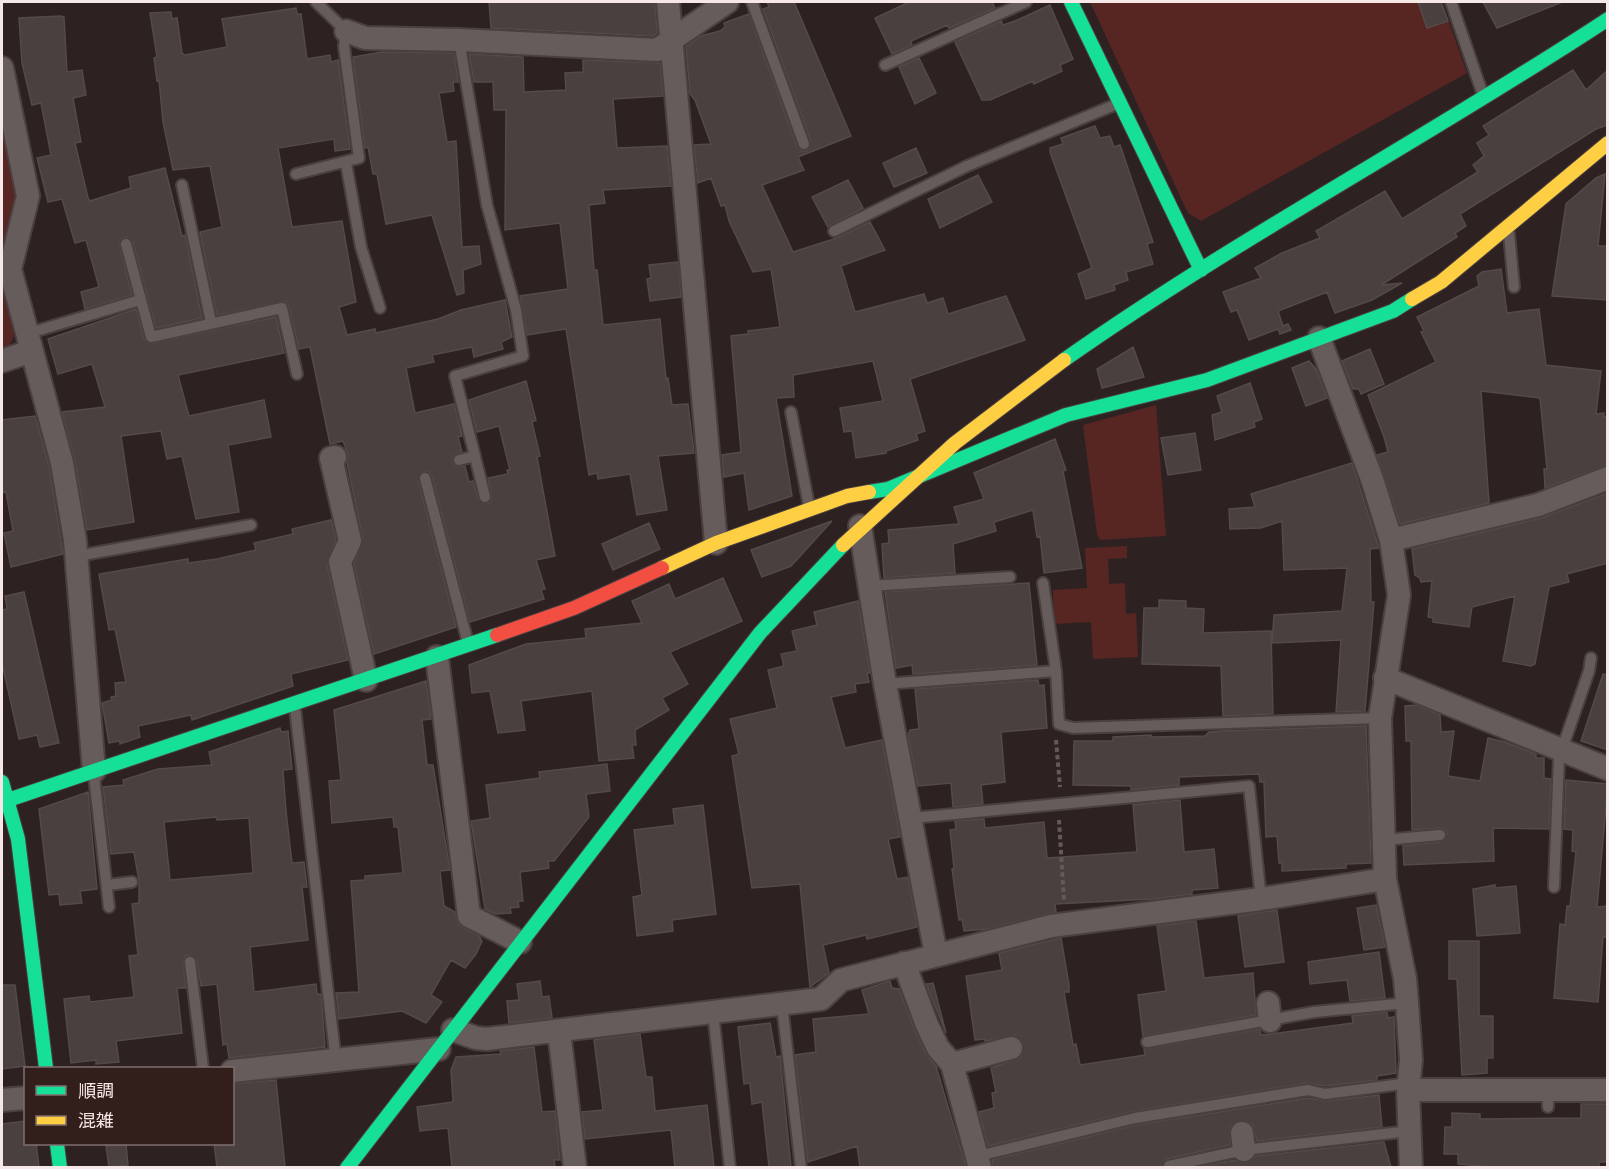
<svg xmlns="http://www.w3.org/2000/svg" width="1609" height="1169" viewBox="0 0 1609 1169" font-family="Commissioner,'Noto Sans JP',sans-serif">
<style>
.green{fill:#572622}
.building{fill:#49403f;stroke:#544a49;stroke-width:1.5;fill-rule:evenodd}
.lines{fill:none;stroke-linecap:round;stroke-linejoin:round}
.lane-casing{stroke:#4a4040;stroke-width:14}
.street-casing{stroke:#4a4040;stroke-width:26}
.fast-casing{stroke:#4a4040;stroke-width:16}
.slow-casing{stroke:#4a4040;stroke-width:16}
.jam-casing{stroke:#4a4040;stroke-width:16}
.path{stroke:#635a59;stroke-width:4;stroke-dasharray:4.5 3;stroke-linecap:butt}
.lane{stroke:#655c5b;stroke-width:10}
.street{stroke:#655c5b;stroke-width:22}
.fast{stroke:#16e098;stroke-width:14}
.slow{stroke:#ffcf43;stroke-width:14}
.jam{stroke:#f24e42;stroke-width:14}
</style>
<rect width="100%" height="100%" fill="#2d2221"/>
<path class="green" d="M1090,2H1442L1467,73L1201,221L1188,213Z
M2,106L18,190L2,264Z
M2,277L14,336L8,348H2Z
M1156,405L1166,536L1100,540L1097,534L1083,425Z
M1127,546V558L1108,559L1109,584L1125,583L1126,614L1136,613L1138,657L1093,659L1091,622L1054,624L1053,590L1087,588L1085,548Z"/>
<path class="building" d="M489,2H655L657,33L653,36L491,28Z
M767,2H794L851,136L798,157L804,170L762,185L793,252L837,238L870,222L885,250L841,266L855,312L924,294L927,303L943,298L948,314L1006,296L1025,340L910,379L925,431L916,434L918,440L886,451V453L856,458L852,431L844,432L840,408L883,401L873,361L793,375L794,397L776,398L792,496L749,510L744,473L724,477L722,455L741,452L731,336L748,334V331L780,327L771,269L753,272L729,221L725,205L721,206L711,178L698,183L694,145L711,144L695,100L690,94L686,47L701,36L720,31L725,27L724,23L749,14L797,147L802,151H807L811,141L763,9L769,7Z
M909,2H992L995,8L949,28L947,25L911,41L912,45L892,54L875,18Z
M1418,2H1441L1448,21L1427,28Z
M1483,2H1560V3L1497,28Z
M1050,5L1073,59L1060,65L1062,71L1034,84L1033,81L990,100H982L955,42L1001,21L1003,25L1015,21Z
M296,8L297,14H301L307,59L330,55L331,62L338,60L350,149L335,151L334,139L278,148L292,227L342,221L356,302L339,307L347,335L375,329L376,333L438,319L461,310L505,300L512,337L501,342L503,349L474,357L472,347L432,355L434,362L406,368L415,413L454,404L462,436L458,437L462,452L453,455L452,462L456,467L465,466L469,482L473,481L478,499L484,504L490,503L492,498L488,478L508,474L507,470H510L499,426L477,432L469,400L526,381L536,420L532,422L540,456L537,457L555,556L536,560L545,589L541,590L544,599L470,622L432,476L428,471H423L418,480L456,627L374,654L354,564L363,539L347,463L348,454L343,441L330,444L310,347L299,349L289,306L285,301L217,315L200,232L222,227L210,166L173,170L163,122L159,80L157,81L154,58L157,57L150,13L171,12L172,19L177,18L182,53L185,55L227,47L222,19Z
M61,16L64,17L67,72L82,70L86,95L73,98L81,142L75,143L88,198L90,201L131,188L129,177L165,168L182,236L185,235L202,318L156,328L133,242L127,237L120,239L119,245L132,295L85,309L81,292L99,287L86,240L75,243L62,199L48,202L37,158L51,155L41,103L32,105L22,63L19,18Z
M382,52L454,53L458,82H453L454,91L439,93L447,142L456,141L462,247L479,246L481,264L463,270L464,293L457,295L432,215L386,224L377,174H373L368,147L365,148L353,57Z
M469,54L523,57L524,92L566,90L565,73L583,72V60L660,63L663,96L613,99L617,148L667,146L671,186L603,190L605,203L589,205L594,270H597L603,325L660,319L666,379L668,378L672,405L688,404L694,453L658,456L667,510L637,515L630,474L598,479L597,473L589,475L566,329L527,335L520,296L568,289L560,223L505,230L506,110H494L493,82H474Z
M919,58L936,93L915,104L899,67Z
M1573,70L1586,90L1608,70V125L1596,129L1460,214L1466,226L1455,233L1457,237L1381,285L1402,283L1372,300L1335,313L1327,292L1278,311L1283,326L1288,324L1291,330L1280,334L1278,329L1249,340L1237,310L1231,312L1223,292L1261,278L1255,268L1282,253L1320,238L1316,231L1385,191L1402,219L1478,172L1473,165L1484,156L1477,143L1489,135L1483,126Z
M1095,126L1100,138L1110,136L1114,147L1120,145L1153,242L1147,244L1153,264L1126,272L1128,280L1114,285L1115,290L1086,299L1078,274L1092,268L1050,152V148L1063,144L1061,138Z
M916,148L927,173L894,187L883,163Z
M1605,174L1598,246H1608V300L1552,296L1566,204L1596,178Z
M978,175L992,202L940,228L928,199Z
M848,180L863,208L828,227L812,197Z
M678,262L681,297L650,301L647,279L651,278L649,265Z
M1501,269L1507,313L1539,309L1546,365L1601,371L1596,414L1604,413V417L1608,416V465L1545,488L1544,469H1547L1540,398L1481,391L1489,503L1400,524L1377,455L1388,452L1384,437L1368,395L1436,362L1421,332L1424,331L1417,317L1479,286L1477,276L1482,272Z
M136,309L144,339L149,344L276,317L284,353L178,375L189,416L264,400L271,437L228,445L239,512L196,519L182,456L167,459L161,431L121,436L134,522L87,530L75,461L62,412L105,407L92,364L58,374L48,339Z
M1133,347L1144,377L1102,388L1097,369Z
M1370,349L1384,384L1361,394L1359,389H1353L1342,361Z
M1309,361L1316,369L1327,398L1306,406L1292,368Z
M1250,383L1262,419L1254,422L1255,427L1215,440L1212,415L1222,412L1217,396Z
M35,416L49,466L63,554L11,567L4,533L13,531L6,492L2,493V420Z
M1195,433L1201,470L1168,475L1161,438Z
M1055,439L1066,470L1063,471L1082,568L1044,573L1040,536L1037,537L1033,510L994,522L996,531L953,544L955,573L884,578L882,544L889,543L888,530L959,524L954,507L984,499L974,473Z
M1352,463L1379,548L1370,549L1371,602H1374L1365,711L1336,712L1341,640L1272,643L1274,615L1342,611L1347,568L1284,570L1282,521L1261,528L1230,529L1229,509L1255,507L1251,494Z
M1608,493V563L1567,574L1569,582L1549,587L1535,664L1531,666L1503,661L1515,596L1472,607L1469,627L1433,622V618L1428,617L1432,581L1421,582L1420,578L1415,575L1412,549L1541,518Z
M331,520L336,539L327,565L348,660L291,674L293,686L192,720L191,715L138,726L140,737L120,744V741L109,743L102,703L112,700L111,697L116,696L115,683L126,682L115,629L109,630L99,574L188,559V563L217,559L256,550L254,543L293,534L292,529Z
M832,521L791,566L762,577L751,550Z
M649,523L660,549L613,570L602,544Z
M723,578L742,621L670,652L688,684L662,698L669,710L635,730L636,745H632L634,758L599,761L592,691L521,701L525,730L498,733L490,691L472,693L469,665L526,644L586,638L585,629L642,623L632,601L669,584L675,599Z
M1029,583L1037,665L913,674L912,665L896,668L885,592Z
M24,592L59,743L40,747L37,735L19,739L2,663V610L7,609L5,596Z
M1159,600L1186,601V608L1204,609L1203,633L1271,631L1273,714L1223,716L1221,666L1142,664L1144,608H1159Z
M858,601L870,673H867L869,682L855,684L856,692L831,697L845,748L882,740L900,837L888,839L897,879L908,877L917,927L867,939L866,935L823,945L829,973L810,987L800,884L752,888L732,756L739,754L730,719L777,708L768,670L784,666L781,654L797,651L792,631L817,625L814,612Z
M1603,674L1608,675V750L1581,741Z
M1038,680L1039,686L1044,685L1047,728L1001,732L1005,782L981,785L983,804L953,807L951,783L918,786L908,735L910,730L919,729L915,689Z
M426,681L431,719L422,720L427,765H433L450,870L440,871L444,906L455,912L458,924L479,936L482,941L476,954L465,968L451,960L431,995L442,1002L426,1023L402,1011L339,1019L336,993L359,992L351,881L365,880V876L403,873L398,827H394L393,817L332,823L329,781L341,780L334,710Z
M1417,705L1440,715L1441,732L1454,731L1448,776L1480,781L1488,738L1505,742L1536,754V758H1544V778L1551,779L1549,829L1493,828L1494,861L1404,865L1403,846L1441,842L1447,835L1446,830L1440,828L1412,830L1411,741H1406L1405,706Z
M1366,726L1371,863L1346,864V868L1282,871V863H1279L1277,836L1266,837L1264,782H1260L1259,774L1179,777V785L1131,790V786L1073,785L1074,741H1113V737L1151,735V737L1205,736L1209,732L1223,731Z
M280,728L281,732L288,731L292,769L283,770L286,811L292,863L304,862L307,887H302L308,940L250,947L254,992L316,984L317,994H321L325,1047L229,1058L227,1044L223,1045L217,984L201,986L197,961L190,955L185,956L183,962L186,988H177L182,1033L116,1041L119,1062L96,1064V1060L71,1063L64,999L89,996L90,1002L134,997L129,956L138,955L132,904L139,903V881L134,852L111,854L103,787L124,785L123,780L158,769L212,765L209,752ZM216,817L217,820L249,818L253,873L170,880L164,822Z
M607,764L610,791L586,794L589,817L554,861H548L549,868L520,872L523,901H518L519,907L510,908L511,913L496,914L485,909L471,821L490,818L486,785L540,778L539,772Z
M1566,780L1608,784L1597,907L1608,906V937H1603L1598,1002L1554,998L1560,924L1565,925L1567,906H1570L1576,852L1572,851L1573,830L1564,829Z
M88,792L97,889L80,891L82,903L60,905L59,894L49,895L39,809Z
M1180,800L1184,852L1214,849L1218,888L1192,890V894L1153,899L1055,904L1056,912L987,929L964,931L962,919L959,920L952,869L954,868L950,830L956,829L955,821L984,819L985,828L1044,822L1047,858L1137,852L1133,805Z
M703,805L716,914L672,920L673,931L637,936L633,897L642,895L634,830L675,825L673,809Z
M1495,885V888L1516,886L1520,933L1477,936L1473,889Z
M1376,905L1385,947L1364,950L1357,908Z
M1277,910L1284,962L1245,967L1238,916Z
M1196,921L1204,978L1253,973L1256,1015L1143,1036L1138,995L1166,991L1157,926Z
M1061,938L1069,985V992H1064L1073,1045L1076,1044L1080,1065L1145,1055L1144,1049L1260,1029L1261,1035L1271,1034L1353,1023L1352,1016L1387,1012L1388,1018L1394,1017L1396,1073L1377,1076V1080L1325,1086L1307,1083L1134,1111L988,1146L979,1112L994,1108L992,1093L996,1092L991,1068L1020,1058L1024,1045L1014,1035L985,1041V1039L975,1040L966,976L1002,970L999,953Z
M1449,941H1479V1016H1493V1058H1487V1073L1462,1075L1457,979H1449Z
M1379,952L1385,998L1350,1001L1347,980L1310,984L1308,962Z
M540,981L542,997L549,996L552,1018L509,1023L507,1001L519,1000L517,984Z
M890,981L892,988L899,989L915,1031L926,1054L936,1066L966,1167H860L857,1146L808,1162L795,1055L816,1052L813,1019L869,1014L862,990Z
M933,983L946,1033L926,984Z
M2,985H15L25,1066L2,1069Z
M770,1023L776,1057L780,1056L791,1167H769L762,1102L752,1104L750,1083L744,1084L738,1027Z
M640,1034L646,1077H652L655,1111L707,1105L714,1167H675L671,1130L585,1139L582,1112L603,1110L594,1040Z
M534,1047L542,1112L555,1111L560,1160H554L555,1167H452L448,1128L420,1131L417,1107L453,1102L451,1070L456,1057L501,1054L500,1051Z
M276,1080L285,1167H217L214,1143H232V1084Z
M1379,1095L1382,1127L1257,1141L1253,1125L1241,1120L1230,1127V1145L1167,1159L1162,1167H993L992,1160L1136,1125L1308,1098L1326,1101Z
M1581,1104H1608V1162H1599V1167H1493L1458,1164V1154H1444L1445,1127H1452V1113L1480,1114V1119L1581,1118Z
M26,1121V1143H36L39,1167H2V1124Z
M1384,1142L1391,1167H1198L1235,1160L1246,1163L1256,1156Z
M126,1144L128,1165L109,1167L106,1146Z"/>
<g class="lines">
<g class="lane-casing">
<path id="lane" d="M752,2L804,144
M1451,2L1483,95
M459,40L487,205L516,310L523,356L455,376L485,497
M885,65L1026,2
M346,163L361,247L380,308
M296,174L359,158L344,46L346,31L316,2
M182,185L211,322
M834,231L967,166L1117,104
M1509,234L1514,287
M126,244L151,337L282,308L297,374
M26,334L140,300
M791,412L809,506
M459,460L475,456
M425,478L468,643
M77,556L251,525
M1043,583L1056,671L1059,724L1073,728L1380,718
M869,586L1010,577
M885,684L1056,671
M295,708L336,1062
M94,776L109,907
M912,818L1249,786L1261,899
M1384,840L1440,835
M107,885L132,882
M1554,887L1559,758L1589,671L1591,658
M190,962L203,1068
M782,1005L801,1168
M713,1012L730,1168
M1147,1042L1314,1012L1407,1003
M1548,1090V1107
M978,1156L1135,1118L1308,1090L1325,1094L1409,1083
M1169,1166L1244,1150L1410,1131"/>
</g>
<g class="street-casing">
<path id="street" d="M668,2L716,543
M346,31L365,38L459,40L657,50L727,2
M2,68L28,196L10,269L62,463L75,540L94,771
M1319,338L1372,479L1391,540L1399,595L1380,718L1385,879L1405,979L1407,1003L1411,1060L1408,1090L1411,1168
M2,361L31,351
M335,457L331,458L350,541L340,562L366,680
M860,526L885,684L936,955
M1391,540L1538,505L1608,478
M437,657L469,916L520,942
M1385,678L1608,769
M904,963L927,1025L938,1048L952,1064L980,1168
M1268,1003L1270,1021
M453,1030L476,1038L487,1039L821,999L841,980L1051,926L1261,899L1385,879
M559,1031L575,1168
M952,1064L1011,1048
M232,1071L439,1049
M1408,1090H1608
M2,1100L26,1098
M1242,1133L1244,1150"/>
</g>
<g class="fast-casing">
<path id="fast" d="M1071,2L1201,270
M1064,360C1239,237 1429,137 1608,19
M869,492L888,489L1066,415L1207,380L1393,311L1412,299
M2,782L18,839L46,1068
M2,802L497,635
M57,1144L60,1168
M347,1168L760,633L843,545"/>
</g>
<g class="slow-casing">
<path id="slow" d="M1412,299L1441,282L1608,143
M843,545L955,443L1064,360
M662,568L716,543L847,496L869,492"/>
</g>
<g class="jam-casing">
<path id="jam" d="M497,635L574,608L662,568"/>
</g>
<path class="path" d="M1056,740L1060,787
M1059,820L1064,900"/>
<use href="#lane" class="lane"/>
<use href="#street" class="street"/>
<use href="#fast" class="fast"/>
<use href="#slow" class="slow"/>
<use href="#jam" class="jam"/>
</g>
<rect width="1609" height="1169" fill="none" stroke="#f6e8e6" stroke-width="6"/>
<rect x="24" y="1067" width="210" height="78" fill="#321f1c" stroke="#806f6d" stroke-width="1.5"/>
<rect x="36" y="1086" width="30" height="9" fill="#16e098" stroke="#806f6d" stroke-width="1.5"/>
<text x="78" y="1097" font-size="18" fill="#f6e8e6">順調</text>
<rect x="36" y="1116" width="30" height="9" fill="#ffcf43" stroke="#806f6d" stroke-width="1.5"/>
<text x="78" y="1127" font-size="18" fill="#f6e8e6">混雑</text>
</svg>
